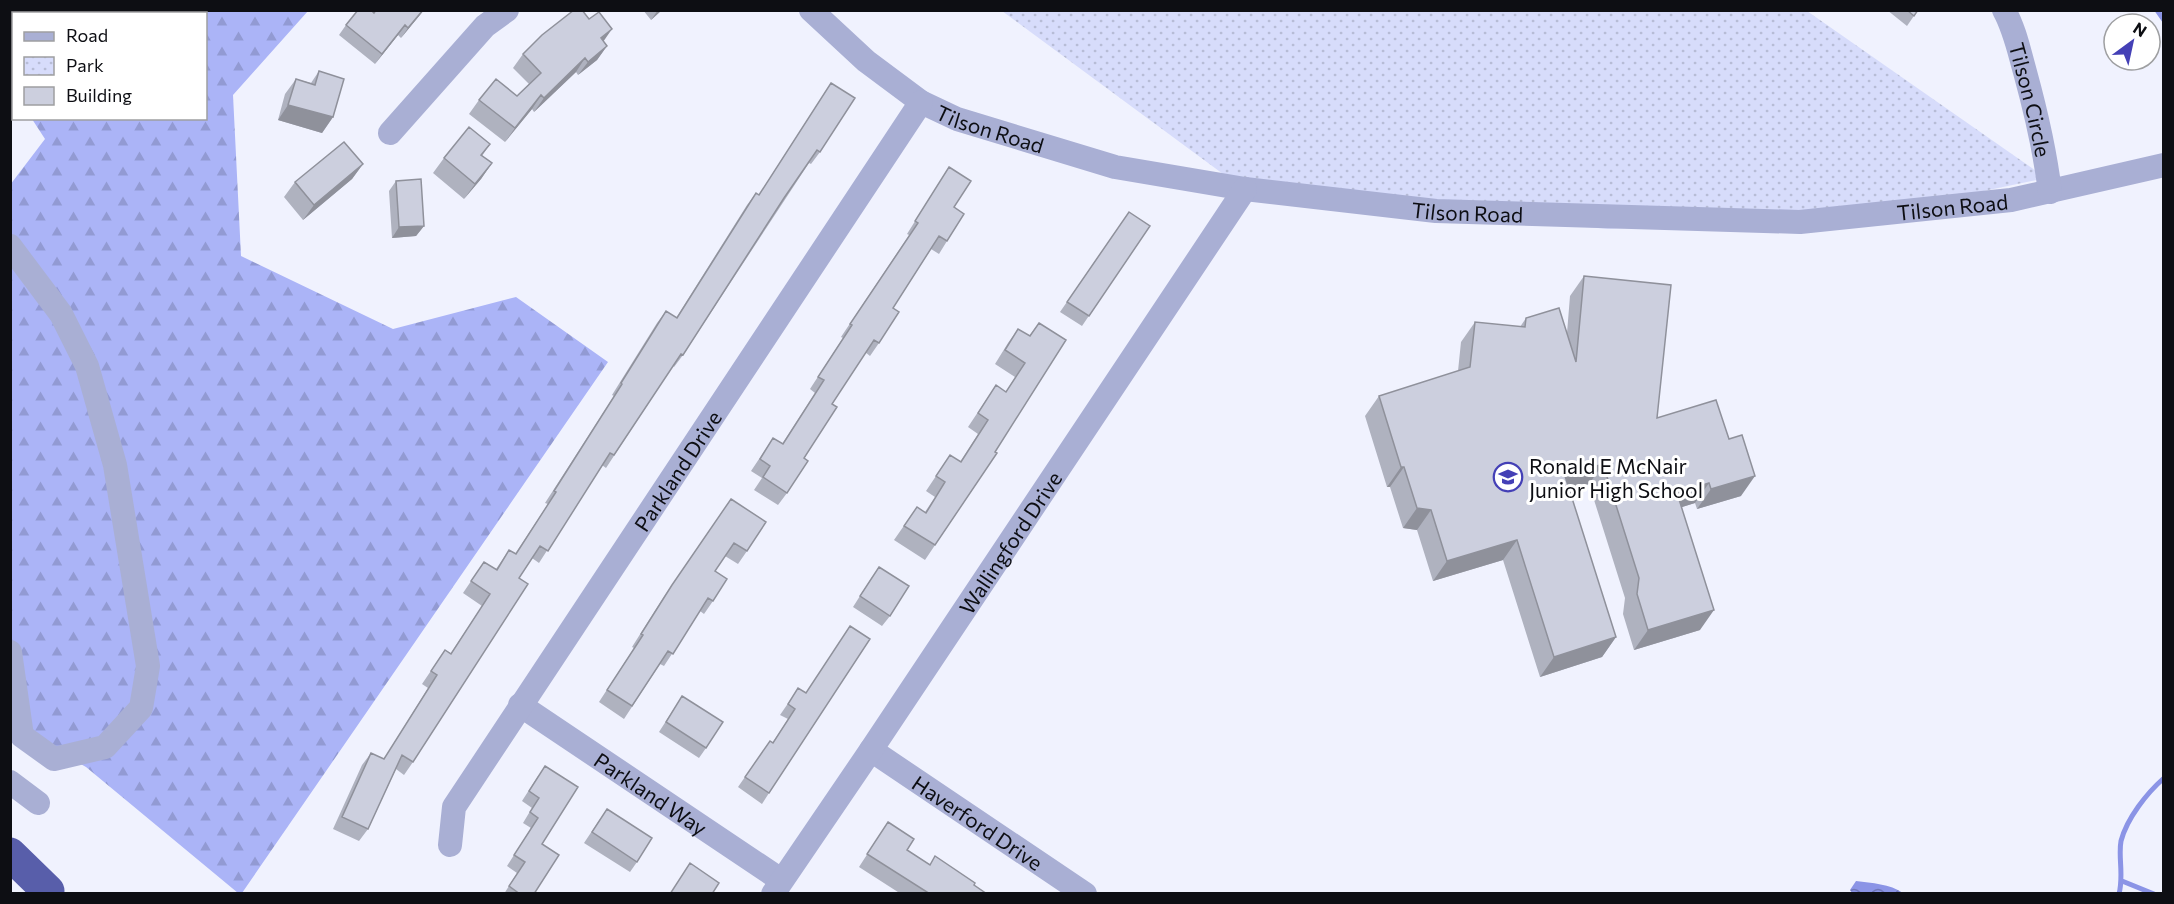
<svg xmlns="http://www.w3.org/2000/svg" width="2174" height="904" viewBox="0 0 2174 904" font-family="Commissioner,sans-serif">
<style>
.forest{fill:url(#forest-firs)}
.park{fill:url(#park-dots)}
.water{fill:url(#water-waves)}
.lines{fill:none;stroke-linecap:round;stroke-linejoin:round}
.stream{stroke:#8b94e6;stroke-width:5}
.minor{stroke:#a9afd4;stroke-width:24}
.highway{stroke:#585eaa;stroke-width:33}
.wall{fill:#afb2bf}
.shaded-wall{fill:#8f919b}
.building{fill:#cccfde;stroke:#8f919b;stroke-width:1.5}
.labels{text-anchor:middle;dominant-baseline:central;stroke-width:6;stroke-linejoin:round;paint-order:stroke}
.street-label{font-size:21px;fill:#0d0e13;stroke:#fff}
.poi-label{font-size:21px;fill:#0d0e13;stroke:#fff;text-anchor:start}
</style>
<defs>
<pattern id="forest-firs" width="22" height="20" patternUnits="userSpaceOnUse" patternTransform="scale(1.5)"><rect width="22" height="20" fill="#abb4f7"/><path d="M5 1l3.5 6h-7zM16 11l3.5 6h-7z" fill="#929ad3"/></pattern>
<pattern id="park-dots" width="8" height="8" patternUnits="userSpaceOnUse" patternTransform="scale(1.5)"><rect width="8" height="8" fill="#d7dcfb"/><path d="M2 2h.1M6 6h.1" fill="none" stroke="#b7bcd6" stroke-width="1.8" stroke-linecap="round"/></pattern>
<pattern id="water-waves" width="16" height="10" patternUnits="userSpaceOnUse" patternTransform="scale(1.5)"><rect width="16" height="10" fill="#8b94e6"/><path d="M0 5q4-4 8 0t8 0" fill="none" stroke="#7077b9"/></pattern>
</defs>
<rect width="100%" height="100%" fill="#f0f2fe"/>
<path class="forest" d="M11,11H308L233,95L241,256L393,329L516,297L608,362L242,893H238L86,767L11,725L10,185L45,139L32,119L206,118V14H14L13,90L10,85Z"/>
<path class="park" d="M1002,11H1807L2046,178L1883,212L1608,229L1382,209L1242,188Z"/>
<path class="water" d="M1856,881C1872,883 1890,884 1903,893H1852L1850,890Z"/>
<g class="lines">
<path class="stream" d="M2157,10L2164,20
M2122,881L2154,894
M2119,894C2124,875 2118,857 2121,841C2127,818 2147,793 2164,778"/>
<g class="minor">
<path id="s1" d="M811,10L866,61L921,102L957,119L1115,167L1245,189L1436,211L1800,222L2011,200L2164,165"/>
<path id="s2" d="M2004,10C2015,30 2019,51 2025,72C2036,112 2045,151 2050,192"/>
<path d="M390,133L485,26L507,10"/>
<path d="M10,246L61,314L87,366L115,465L148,666L141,708L105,747L54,759L22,736L10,652"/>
<path id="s3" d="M520,705L781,880"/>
<path id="s4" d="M871,750L1085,894"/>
<path d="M10,782L38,803"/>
<path id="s5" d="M450,845L454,807L921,102"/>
<path id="s6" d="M773,894L871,750L1245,189"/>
</g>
<path class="highway" d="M10,854L48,891"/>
</g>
<path class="wall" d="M424,10L401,38L398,35L375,64L339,35L346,25L374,13Z
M643,10H662L651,20Z
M1887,10H1918L1907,26Z
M603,41L607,46L597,60L578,75L576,72L534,112L532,109L505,142L469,114L479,100L517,96L529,84L513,68L523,54Z
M319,71L333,117L322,133L278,120L285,94L296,79L311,83Z
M831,83L820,152L811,164L809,163L683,355L674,367L673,366L606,468L602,465L539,563L532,558L519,578L413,762L404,775L396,769L368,829L359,841L333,829L362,765L371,753L384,759L428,688L422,684L445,650L451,653L482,606L463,593L484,562L496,569L509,550L515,554L548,504L545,503L614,396L612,395L657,323L666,311L676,318L747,205L756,193L759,195Z
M490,144L482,156L492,163L481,179L464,199L433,173L444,158Z
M363,164L352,179L303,220L284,197L295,182Z
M949,167L954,207L947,241L939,254L931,249L893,308L879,343L870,356L865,352L832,404L787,493L778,505L754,490L762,478L751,471L773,438L782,444L815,393L810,389L843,338L841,337L909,235L907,234Z
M396,181L424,226L416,236L392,238L389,191Z
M1129,212L1150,226L1082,326L1060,312Z
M1584,276L1657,418L1741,496L1697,509L1695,503L1682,507L1700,630L1634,650L1623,614L1625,598L1589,484L1569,490L1616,637L1602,657L1540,677L1503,560L1433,581L1417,530L1403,528L1390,487H1387L1365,416L1379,396L1458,371L1461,342L1475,322L1520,327L1526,318L1567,333L1570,296Z
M1039,323L995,452L997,453L925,560L894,540L917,507L925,512L935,497L926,491L950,455L960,462L978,434L968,427L996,385L1006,392L1015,377L995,364L1008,343L1018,329L1029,336Z
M731,499L747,551L738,564L725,556L715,571L713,601L704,614L700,611L664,666L660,664L624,719L599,702L634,648L632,647L663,598Z
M872,577L890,616L882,626L853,607Z
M805,693L769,793L762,804L738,787L770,741L773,742L788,719L780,715L791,699Z
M675,707L706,748L699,758L659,732Z
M538,776L542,844L534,894H504L517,873L507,866L531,828L523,823L532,808L522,801Z
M600,819L637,862L630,872L584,843Z
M888,822L907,850L929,864L974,885L987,894H901L859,867Z"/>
<path class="shaded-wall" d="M423,10H424L401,38L408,28Z
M658,10H662L651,20Z
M405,25L398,35L375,64L382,54Z
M612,29L603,42L601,38Z
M607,46L597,60L578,75L588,62Z
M585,58L576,72L534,112L544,98Z
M541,95L532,109L505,142L515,128Z
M288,105L333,117L322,133L278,120Z
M492,163L481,179L464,199L475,184Z
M363,164L352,179L303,220L314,205Z
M424,226L416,236L392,238L399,227Z
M1603,464L1589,484L1551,496L1565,476Z
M1401,467H1404L1390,487H1387Z
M1755,476L1741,496L1697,509L1711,489Z
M1709,483L1695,503L1663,513L1677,493Z
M1417,508L1431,510L1417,530L1403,528Z
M1517,540L1503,560L1433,581L1447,561Z
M1714,610L1700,630L1634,650L1648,630Z
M1616,637L1602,657L1540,677L1554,657Z"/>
<path class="building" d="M358,10H371L374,13L376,10H423L408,28L405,25L382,54L346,25Z
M574,10H582L589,19L599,12L612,29L601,38L607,46L588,62L585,58L544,98L541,95L515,128L479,100L496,79L517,96L541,73L523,54L542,35Z
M1907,10H1918L1914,16Z
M319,71L344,79L333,117L288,105L296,79L315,85Z
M831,83L855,98L820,152L817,150L784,198L683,355L681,354L614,455L610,453L548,551L540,546L519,578L528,584L413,762L402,755L368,829L342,817L371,753L384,759L437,675L431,671L445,650L451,654L490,594L471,581L484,562L497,570L509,550L516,554L556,492L554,491L622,384L621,383L666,311L677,318L756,193L759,195Z
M469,127L490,144L481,155L492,163L475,184L444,158Z
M344,142L363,164L314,205L295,182Z
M949,167L971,181L954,207L964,214L947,241L939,236L893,308L899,312L879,343L874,340L832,404L837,407L804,458L808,461L787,493L763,477L770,466L760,459L773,438L783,444L824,380L818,377L852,325L850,324L918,223L915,221Z
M421,179L424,226L399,227L396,181Z
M1129,212L1150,226L1089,316L1067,302Z
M1584,276L1671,285L1657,418L1716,400L1729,439L1742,435L1755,476L1711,489L1709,483L1677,493L1714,610L1648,630L1637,594L1639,578L1603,464L1565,476L1616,637L1554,657L1517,540L1447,561L1431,510L1417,508L1404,467H1401L1379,396L1470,367L1475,322L1525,327L1526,318L1559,308L1576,362Z
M1039,323L1066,340L995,452L997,453L935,545L904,526L917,507L926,513L945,482L936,476L950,455L961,462L988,420L978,413L996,385L1006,392L1025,363L1005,350L1018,329L1030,336Z
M731,499L766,522L747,551L734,543L715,571L727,579L713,601L708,598L673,654L668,651L632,706L607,690L643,635L641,634L672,585Z
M879,567L909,586L890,616L860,596Z
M850,626L870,639L769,793L745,777L770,741L773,743L795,709L788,704L798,688L806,693Z
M682,696L723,722L706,748L666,722Z
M545,766L578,787L542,844L559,855L534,894H520L509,886L525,862L514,855L538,818L530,812L539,798L529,791Z
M607,809L652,838L637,862L592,832Z
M888,822L914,839L907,850L930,865L935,856L975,883L974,885L987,894H930L867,854Z
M690,863L719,883L712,894H670Z"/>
<defs>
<g id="school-ring" transform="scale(1.5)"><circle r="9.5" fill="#fff" stroke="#4440b6" stroke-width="1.5"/><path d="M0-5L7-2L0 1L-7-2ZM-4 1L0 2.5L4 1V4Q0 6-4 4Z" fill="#4440b6"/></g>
</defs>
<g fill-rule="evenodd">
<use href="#school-ring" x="1508" y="477"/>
</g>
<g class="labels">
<g class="street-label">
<text stroke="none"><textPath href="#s2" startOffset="94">Tilson Circle</textPath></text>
<text stroke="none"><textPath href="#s1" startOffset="218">Tilson Road</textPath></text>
<text stroke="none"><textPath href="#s1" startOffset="1190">Tilson Road</textPath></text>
<text stroke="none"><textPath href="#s1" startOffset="704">Tilson Road</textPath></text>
<text stroke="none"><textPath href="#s5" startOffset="442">Parkland Drive</textPath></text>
<text stroke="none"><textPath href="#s6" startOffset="424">Wallingford Drive</textPath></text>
<text stroke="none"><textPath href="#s3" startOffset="158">Parkland Way</textPath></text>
<text stroke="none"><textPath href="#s4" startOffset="129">Haverford Drive</textPath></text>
</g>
<g class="poi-label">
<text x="1529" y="465">Ronald E McNair<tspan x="1529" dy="24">Junior High School</tspan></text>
</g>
</g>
<rect width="2174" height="904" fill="none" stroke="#0d0e13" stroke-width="24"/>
<rect x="12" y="12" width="195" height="108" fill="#ffffff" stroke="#9e9fa1" stroke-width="1.5"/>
<rect x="24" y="32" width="30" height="9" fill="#a9afd4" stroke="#9e9fa1" stroke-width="1.5"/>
<text x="66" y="42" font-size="18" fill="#0d0e13">Road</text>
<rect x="24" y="57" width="30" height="18" fill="url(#park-dots)" stroke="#9e9fa1" stroke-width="1.5"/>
<text x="66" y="72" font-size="18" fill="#0d0e13">Park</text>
<rect x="24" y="87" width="30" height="18" fill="#cccfde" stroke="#9e9fa1" stroke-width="1.5"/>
<text x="66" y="102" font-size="18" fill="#0d0e13">Building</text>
<g transform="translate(2132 42) rotate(33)"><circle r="28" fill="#ffffff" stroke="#9e9fa1" stroke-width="1.5"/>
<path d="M0-4.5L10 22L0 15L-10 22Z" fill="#4440b6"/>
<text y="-9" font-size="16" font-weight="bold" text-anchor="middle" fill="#0d0e13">N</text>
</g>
</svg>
